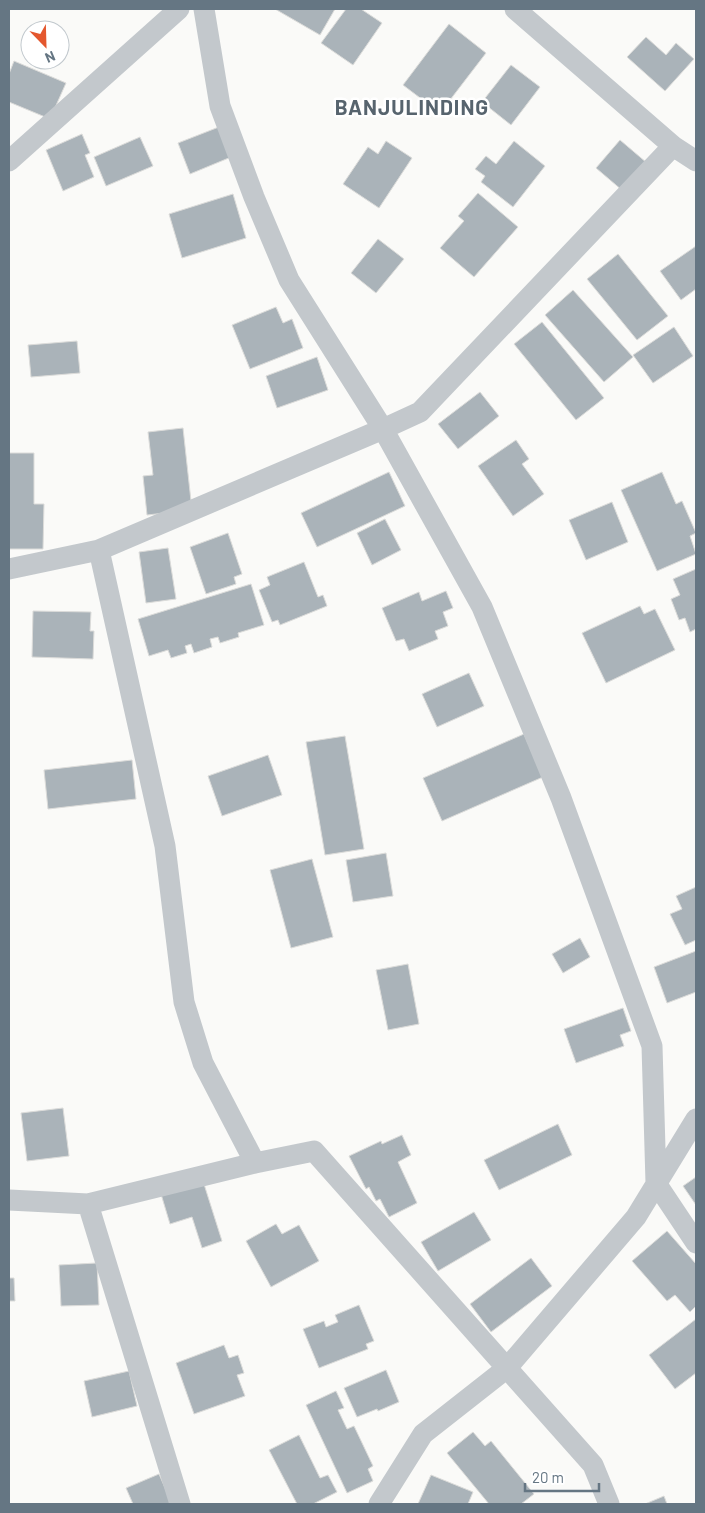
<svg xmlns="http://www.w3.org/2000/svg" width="705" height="1513" viewBox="0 0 705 1513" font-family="Barlow,sans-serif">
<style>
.building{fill:#aab3b9;stroke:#dcdcda}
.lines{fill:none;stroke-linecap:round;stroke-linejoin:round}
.minor{stroke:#c3c8cc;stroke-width:21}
.labels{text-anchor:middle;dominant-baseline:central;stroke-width:5;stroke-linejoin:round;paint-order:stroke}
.district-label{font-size:21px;font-weight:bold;letter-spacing:1px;fill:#57646e;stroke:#fff}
</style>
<rect width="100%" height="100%" fill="#fafaf8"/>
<path class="building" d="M275,9H335L320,35Z
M346,9H361L382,23L353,65L321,43Z
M449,24L486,53L440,113L403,85Z
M646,37L666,55L676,43L694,59L665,91L627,57Z
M14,61L66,83L50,119L9,102V74Z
M511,65L540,87L511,125L482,102Z
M224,125L236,155L190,174L178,143Z
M82,134L90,153L85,155L94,177L63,191L46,150Z
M140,137L153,166L106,186L94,157Z
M620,140L647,163L623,191L596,168Z
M386,141L412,158L379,208L343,184L368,147L378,154Z
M514,141L545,166L513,207L481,182L485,176L475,169L486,156L496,164Z
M478,193L518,227L474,277L440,248L464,221L458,216Z
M233,194L246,238L182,258L169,214Z
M378,239L404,259L376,293L351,273Z
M696,246V289L681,300L660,271Z
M618,254L668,316L637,340L587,279Z
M573,290L633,357L604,382L545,315Z
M276,307L283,323L292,319L303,348L250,369L232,325Z
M542,322L604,398L576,420L514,344Z
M674,327L693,356L653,383L633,355Z
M77,341L80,373L31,377L28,345Z
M317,357L328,390L277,408L266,376Z
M480,392L499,416L458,449L438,424Z
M183,428L192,510L147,515L143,476L153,475L148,432Z
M516,440L529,459L522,464L544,494L513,516L478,466Z
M9,453H34V504H44L43,549H9Z
M389,472L405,506L317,547L301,513Z
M662,472L676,504L682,501L696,533L690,536L696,554L657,571L621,490Z
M612,502L628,542L586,560L569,520Z
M385,519L401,550L372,565L357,533Z
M228,533L242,574L234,577L236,584L206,594L190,547Z
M168,548L176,599L146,603L139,552Z
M304,562L318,597L323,595L327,606L280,625L278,620L272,622L259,590L270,585L267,577Z
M696,569V629L690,632L685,618L679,620L671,599L680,595L673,579Z
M251,584L264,625L238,633L239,637L220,643L218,637L210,639L212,647L194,653L191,644L185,646L187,653L171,658L168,650L149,656L138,619Z
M446,591L453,608L443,612L448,626L435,631L438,639L409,651L404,639L396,641L382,608L419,592L422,601Z
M640,606L644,614L655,609L675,650L606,683L582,633Z
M33,611L91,612L90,631H94L93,659L32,657Z
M469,673L484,706L437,727L422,694Z
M524,734L543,777L442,821L423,778Z
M345,736L364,849L325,855L306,742Z
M268,755L282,795L222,816L208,776Z
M132,760L136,799L48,809L44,770Z
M386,853L393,896L353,902L346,860Z
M312,859L333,937L291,948L270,870Z
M696,887V940L685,945L670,914L682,909L676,896Z
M580,938L590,957L563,973L552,954Z
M696,951V992L667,1003L654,967Z
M408,964L419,1024L388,1030L376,970Z
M623,1008L631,1031L620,1035L624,1046L576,1063L564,1029Z
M63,1108L69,1156L27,1161L21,1113Z
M558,1124L572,1155L499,1190L484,1160Z
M402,1135L411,1155L398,1162L417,1203L389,1217L380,1199L376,1201L369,1187L366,1189L349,1156L381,1141L382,1144Z
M696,1177V1205L683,1186Z
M203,1181L222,1241L202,1248L192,1217L170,1224L161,1194Z
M474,1212L491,1240L438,1271L421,1242Z
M276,1224L282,1234L299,1225L319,1261L271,1287L246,1241Z
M667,1231L696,1264V1306L690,1312L675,1295L667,1301L632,1261Z
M531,1258L552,1286L491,1332L470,1304Z
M97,1263L99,1305L61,1306L59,1265Z
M9,1278H14L15,1301H9Z
M359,1305L374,1341L366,1344L368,1349L319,1368L303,1329L324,1321L326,1327L338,1322L335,1315Z
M696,1319V1373L675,1389L649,1355Z
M224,1345L229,1358L238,1355L244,1373L237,1375L245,1396L194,1414L176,1363Z
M386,1370L399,1402L378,1411L377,1409L357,1417L344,1388Z
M129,1371L137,1406L92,1417L84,1381Z
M336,1391L344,1408L338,1410L347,1429L354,1426L373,1466L368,1469L373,1481L347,1493L306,1405Z
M473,1432L485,1446L491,1441L534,1494L521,1504H489L447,1453Z
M299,1435L320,1478L328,1475L337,1492L313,1504H297L269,1450Z
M159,1474L172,1504H133L126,1488Z
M431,1475L473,1492L468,1504H418Z
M664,1496L667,1504H645Z"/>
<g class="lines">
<path class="minor" d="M204,9L220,106L254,197L289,280L383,429L482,607L561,798L652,1046L656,1183L696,1243
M515,9L673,146L696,161
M9,161L179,9
M99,550L165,846L184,1002L203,1063L255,1163
M9,569L99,550L383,429L420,412L673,146
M9,1200L88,1204L255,1163L314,1151L593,1465L609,1504
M88,1204L180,1504
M379,1504L423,1434L507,1368L636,1217L696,1119"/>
</g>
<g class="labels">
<g class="district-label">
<text x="412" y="106">BANJULINDING</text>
</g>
</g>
<rect width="705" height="1513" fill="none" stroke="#657683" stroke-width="20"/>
<g transform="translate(45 45) rotate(157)"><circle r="24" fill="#ffffff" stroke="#c1c8cd"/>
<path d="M0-4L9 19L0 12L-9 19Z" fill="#e4572e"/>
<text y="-8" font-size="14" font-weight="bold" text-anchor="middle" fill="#657683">N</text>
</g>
<path d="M525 1483v8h74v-8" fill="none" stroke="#657683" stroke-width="2.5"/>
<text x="532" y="1483" font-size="15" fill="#657683" stroke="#ffffff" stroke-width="4" paint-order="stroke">20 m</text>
</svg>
